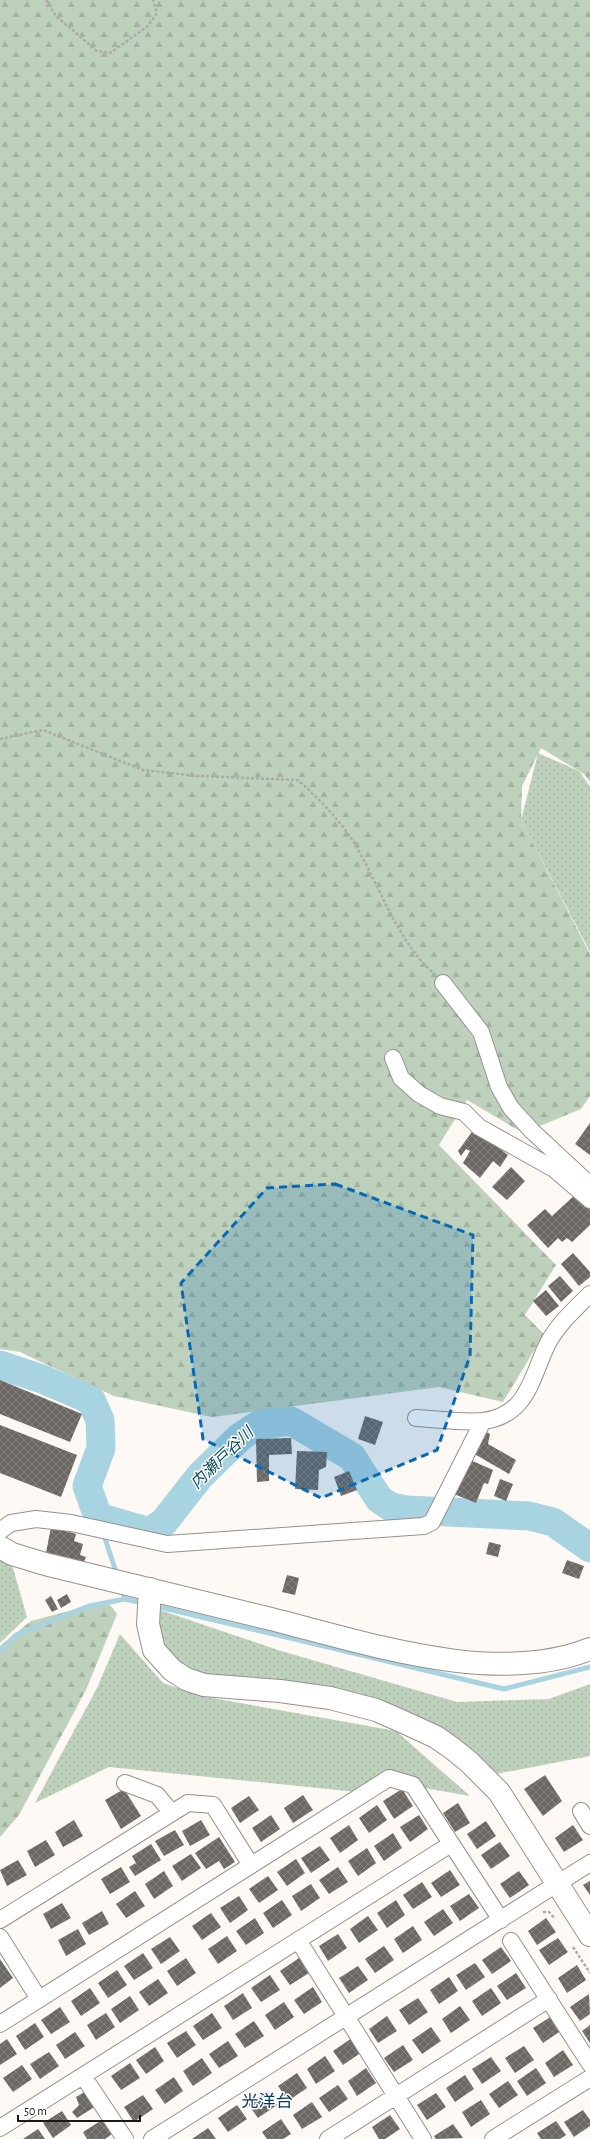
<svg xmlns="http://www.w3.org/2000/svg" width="590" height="2139" viewBox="0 0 590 2139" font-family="'Alegreya Sans','Noto Sans JP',sans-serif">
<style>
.green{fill:url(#green-dots)}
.forest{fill:url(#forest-firs)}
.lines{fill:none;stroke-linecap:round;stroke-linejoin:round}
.stream{stroke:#a8d3e1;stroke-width:5}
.river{stroke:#a8d3e1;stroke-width:29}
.building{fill:url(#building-cross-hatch)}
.street-casing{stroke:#95918d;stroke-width:18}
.secondary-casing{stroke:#95918d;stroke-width:24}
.path{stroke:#aeaaa7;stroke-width:2.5;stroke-dasharray:3 2;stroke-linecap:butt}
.street{stroke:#fff;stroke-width:16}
.secondary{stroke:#fff;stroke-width:22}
.marked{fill:#0769b6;fill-opacity:0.2;stroke:#0769b6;stroke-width:3;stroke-dasharray:8 5;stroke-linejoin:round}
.labels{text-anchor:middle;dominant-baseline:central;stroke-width:3;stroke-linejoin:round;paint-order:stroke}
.water-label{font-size:16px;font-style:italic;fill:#0a4857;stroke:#fff}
.quarter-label{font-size:17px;fill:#003a6a;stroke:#fff}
</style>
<defs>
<pattern id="green-dots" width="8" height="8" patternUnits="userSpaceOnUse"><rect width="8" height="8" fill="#bed1bc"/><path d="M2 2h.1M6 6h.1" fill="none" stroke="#a3b3a1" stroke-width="1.8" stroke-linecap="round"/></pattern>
<pattern id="forest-firs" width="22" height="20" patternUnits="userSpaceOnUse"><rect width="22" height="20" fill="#bed1bc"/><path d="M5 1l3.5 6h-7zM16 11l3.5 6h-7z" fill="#a3b3a1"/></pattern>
<pattern id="building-cross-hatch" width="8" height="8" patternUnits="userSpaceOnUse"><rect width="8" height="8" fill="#6c6864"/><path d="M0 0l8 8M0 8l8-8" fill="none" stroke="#84817e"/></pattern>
</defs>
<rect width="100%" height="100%" fill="#fef9f5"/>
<path class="green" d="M538,753L579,771L590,786V952L521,820Z
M0,1555L11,1561L27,1617L0,1643Z
M154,1608L278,1650L457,1702L549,1699L590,1684V1756L491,1775L393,1717L186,1679L161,1650Z
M120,1634L163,1683L201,1696L396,1731L470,1796L424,1788L382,1774L357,1792L109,1767L35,1803L97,1688Z"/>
<path class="forest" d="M0,0H590V782L584,774L541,748L522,786L521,820L590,954V1096L581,1109L523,1133L467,1100L439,1145L556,1265L525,1315L544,1334L503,1402L439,1387L212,1417L114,1396L20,1352L0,1349Z
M107,1601L117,1614L86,1690L19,1815L0,1837V1646L31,1621Z"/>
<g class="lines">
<path class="stream" d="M98,1517L117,1575
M125,1599L143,1603
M155,1606L504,1689L590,1667
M0,1651L16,1635L89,1606L125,1599L121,1588"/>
<path class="river" d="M0,1365L42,1379L91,1400L100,1420L101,1448L87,1486L98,1517L149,1532L164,1522L200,1476L240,1437L258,1425L291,1421L352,1457L379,1499L391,1507L407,1510L529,1516L553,1522L590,1548"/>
</g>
<path class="building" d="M590,1123V1155L575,1144Z
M474,1129L508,1155L500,1167L493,1161L480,1178L463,1163L470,1151L466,1149L461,1156L458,1151Z
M511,1167L525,1181L507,1200L492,1187Z
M576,1194L590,1210V1225L572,1242L567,1238L562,1242L558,1238L548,1248L527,1225L545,1209L552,1216Z
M573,1253L590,1272V1277L579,1286L561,1264Z
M560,1276L573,1291L561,1302L548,1286Z
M546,1290L559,1306L546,1316L533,1301Z
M0,1380L82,1414L70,1442L0,1414Z
M365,1416L383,1422L375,1445L358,1439Z
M0,1425L77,1455L61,1497L0,1473Z
M483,1430L490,1434L488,1444L516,1460L509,1474L471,1452Z
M291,1438L292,1454L269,1455V1481L257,1482L256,1439Z
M297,1451L327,1452L326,1467L319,1470L318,1490L295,1489Z
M468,1459L493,1470L488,1484L484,1483L476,1503L454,1494Z
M349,1471L357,1490L341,1496L334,1477Z
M500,1479L513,1484L506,1501L494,1496Z
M51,1527L76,1534L74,1541L83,1544L80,1555L86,1557L83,1564L46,1553Z
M489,1542L501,1545L498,1557L486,1554Z
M567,1560L584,1566L579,1579L562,1573Z
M287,1575L299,1578L295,1595L282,1592Z
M67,1594L71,1602L61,1608L57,1600Z
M51,1596L58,1609L52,1612L45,1600Z
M545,1775L562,1801L543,1816L524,1789Z
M124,1789L141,1816L121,1829L105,1800Z
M402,1789L413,1806L394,1819L383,1801Z
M303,1795L313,1810L293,1823L284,1808Z
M249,1796L259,1810L240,1823L231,1808Z
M458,1803L470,1823L455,1832L443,1813Z
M377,1805L387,1820L369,1833L359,1818Z
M271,1815L280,1829L261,1842L252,1828Z
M419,1815L428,1829L410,1842L400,1827Z
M74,1820L83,1836L63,1847L55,1832Z
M201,1820L210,1835L190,1846L182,1831Z
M486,1821L496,1836L477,1849L467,1834Z
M349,1825L358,1840L340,1853L330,1838Z
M573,1825L583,1840L564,1852L555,1838Z
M175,1830L184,1845L164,1856L155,1841Z
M393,1833L402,1848L384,1861L374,1846Z
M219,1837L235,1862L224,1869L219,1861L206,1869L195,1853Z
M46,1840L55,1855L35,1867L27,1851Z
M500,1842L510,1856L491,1869L481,1855Z
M151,1844L161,1860L135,1876L129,1867L136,1863L132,1856Z
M320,1846L330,1860L311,1873L301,1858Z
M367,1848L376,1863L358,1876L348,1861Z
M191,1854L201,1868L182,1881L172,1866Z
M296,1859L305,1873L287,1886L277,1872Z
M18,1860L27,1875L7,1886L0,1870Z
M121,1867L130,1882L110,1894L101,1879Z
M338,1867L348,1882L329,1894L319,1880Z
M450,1870L460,1885L441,1897L431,1883Z
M164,1871L173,1886L154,1899L145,1884Z
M519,1871L529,1885L510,1898L500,1884Z
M268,1876L278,1890L259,1903L249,1889Z
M590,1881V1895L583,1885Z
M422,1882L432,1897L413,1909L403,1895Z
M311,1884L320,1898L301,1911L292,1896Z
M135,1891L145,1906L126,1918L116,1904Z
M469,1894L479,1908L460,1921L450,1906Z
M239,1896L248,1910L230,1923L220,1908Z
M282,1900L292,1915L273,1928L263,1913Z
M396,1900L405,1915L387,1928L377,1913Z
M62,1903L71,1918L51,1929L43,1914Z
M443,1909L453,1923L434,1936L424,1922Z
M102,1911L109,1924L89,1935L82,1923Z
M211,1913L221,1927L202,1940L192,1926Z
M368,1916L378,1930L359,1943L350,1929Z
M255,1918L264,1933L246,1945L236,1931Z
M546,1918L556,1932L537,1945L528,1931Z
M413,1926L422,1940L403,1953L394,1939Z
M78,1929L86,1944L66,1956L58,1940Z
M338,1934L347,1948L328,1961L319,1946Z
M227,1936L237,1951L218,1964L208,1949Z
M170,1937L180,1951L161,1964L151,1949Z
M558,1938L568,1952L549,1965L539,1950Z
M384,1946L394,1960L375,1973L365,1959Z
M501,1947L511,1961L492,1974L482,1960Z
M143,1953L153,1968L134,1980L124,1966Z
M186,1958L196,1973L177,1986L167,1971Z
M299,1958L309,1973L290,1985L280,1971Z
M0,1959L13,1978L0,1988Z
M475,1963L485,1977L466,1990L456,1975Z
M577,1965L586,1980L567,1993L558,1978Z
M358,1966L368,1980L349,1993L339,1978Z
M117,1970L127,1985L108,1998L98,1983Z
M516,1973L526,1988L507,2000L497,1986Z
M270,1975L280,1990L261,2002L251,1988Z
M449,1977L458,1991L439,2004L430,1990Z
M158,1979L168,1993L149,2006L139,1992Z
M313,1987L322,2002L304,2014L294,2000Z
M90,1988L100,2003L81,2016L71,2001Z
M491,1988L501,2003L482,2016L472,2001Z
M243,1993L252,2008L233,2020L224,2006Z
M589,1994L590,2014L580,2021L570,2007Z
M130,1996L139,2010L120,2023L111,2009Z
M418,1998L428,2012L409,2025L399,2010Z
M284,2002L294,2017L275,2030L265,2015Z
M460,2006L470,2020L451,2033L442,2019Z
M60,2007L70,2022L51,2034L41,2020Z
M106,2013L115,2027L96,2040L87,2025Z
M212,2013L222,2028L203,2040L193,2026Z
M387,2016L397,2031L378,2043L369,2029Z
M552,2016L562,2030L543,2043L533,2028Z
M254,2021L264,2036L245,2048L235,2034Z
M35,2023L44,2037L25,2050L16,2036Z
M590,2025V2043L582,2031Z
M431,2027L441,2041L422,2054L412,2040Z
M186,2031L196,2045L177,2058L167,2043Z
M75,2032L85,2046L65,2059L56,2045Z
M352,2038L362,2052L343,2065L333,2051Z
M7,2039L17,2054L0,2065V2044Z
M228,2041L238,2056L219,2068L209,2054Z
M403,2045L413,2060L394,2072L384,2058Z
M524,2046L534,2060L515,2073L505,2058Z
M155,2047L164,2061L146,2074L136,2060Z
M563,2050L573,2065L554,2077L545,2063Z
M49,2052L59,2066L40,2079L30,2064Z
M325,2056L335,2071L316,2084L307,2069Z
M491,2057L501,2071L482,2084L472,2069Z
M202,2058L212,2073L193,2086L183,2071Z
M130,2063L140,2078L121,2090L111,2076Z
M22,2065L32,2079L13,2092L3,2078Z
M366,2068L376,2083L357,2096L348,2081Z
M536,2068L546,2083L527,2096L517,2081Z
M297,2073L307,2088L288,2101L278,2086Z
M465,2075L474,2089L455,2102L446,2088Z
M174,2077L183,2091L165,2104L155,2090Z
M508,2081L518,2095L499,2108L489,2094Z
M338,2085L348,2099L329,2112L319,2098Z
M86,2091L96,2106L77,2118L72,2112L79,2105L76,2097Z
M267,2091L277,2105L258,2118L248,2104Z
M436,2093L446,2107L427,2120L417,2105Z
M143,2095L153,2109L134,2122L124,2107Z
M481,2100L490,2114L471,2127L462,2112Z
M312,2102L322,2117L302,2129L293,2115Z
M237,2105L247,2119L228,2132L218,2118Z
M583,2110L590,2120V2126L574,2137L564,2122Z
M62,2111L71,2125L53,2138L43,2123Z
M390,2115L400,2129L385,2139H379L372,2127Z
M281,2119L291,2134L283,2139H267L262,2132Z
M102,2120L112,2134L105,2139H87L83,2132Z
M556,2121L566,2135L560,2139H541L537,2133Z
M453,2124L463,2138L436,2139L434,2136Z
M208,2128L216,2139H192Z
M38,2129L45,2139H23Z"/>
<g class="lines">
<g class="street-casing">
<path id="street" d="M443,983L481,1032L499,1087L511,1108L532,1131L590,1185
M393,1058L401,1078L419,1094L440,1106L464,1112L479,1127L554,1169L590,1200
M416,1418C436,1419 463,1423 483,1421C528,1415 531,1378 547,1345C557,1325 574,1310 590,1294
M0,1531L11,1523L36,1519L71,1523L167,1544L424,1526L432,1522L483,1421
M125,1783L157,1795L172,1813
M581,1811L590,1826
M0,1920L188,1803L213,1805L251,1865
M0,1937L39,1999
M298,1940L423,2139
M511,1941L590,2064
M0,2024L389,1778L413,1785L501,1920
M83,2076L125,2139
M0,2128L451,1844
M152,2139L590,1863
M328,2139L549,1999
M493,2139L590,2078"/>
</g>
<g class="secondary-casing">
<path id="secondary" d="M0,1547L12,1554L45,1564C120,1582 196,1601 271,1619C367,1643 495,1687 590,1649
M150,1589L148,1624L154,1650L172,1670L186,1679L204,1685L280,1691L330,1698L376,1710L399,1720L436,1737L453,1749L469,1762L499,1792L590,1935"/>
</g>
<path class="path" d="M46,0L56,16L97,51L110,53L148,26L157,13L153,0
M0,739L43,730L143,770L198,776L298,780C318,798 338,818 353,841C380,885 394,936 433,973
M543,1912H549L555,1919
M573,1947L590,1973"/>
<use href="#street" class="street"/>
<use href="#secondary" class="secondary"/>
</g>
<path class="marked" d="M335,1184L473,1235L470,1356L437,1450L321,1498L203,1439L181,1283L267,1188Z"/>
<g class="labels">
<g class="water-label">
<text transform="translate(222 1458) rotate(-44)">内瀬戸谷川</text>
</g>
<g class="quarter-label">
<text x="267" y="2101">光洋台</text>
</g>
</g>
<path d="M18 2115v6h122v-6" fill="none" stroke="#1b1918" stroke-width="2"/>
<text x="24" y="2115" font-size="12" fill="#1b1918" stroke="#ffffff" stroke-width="3" paint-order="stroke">50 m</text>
</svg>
